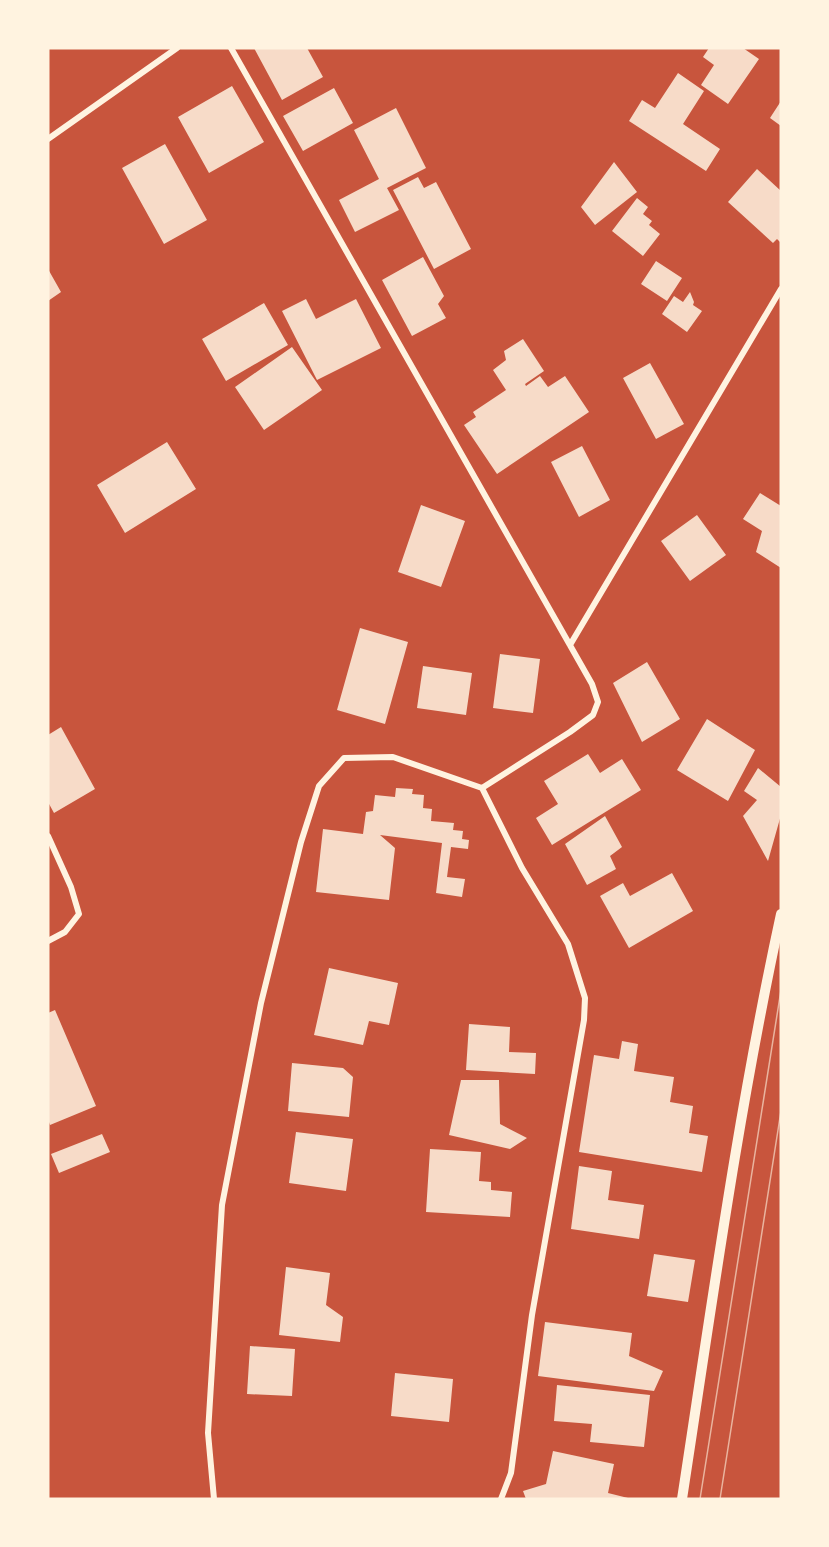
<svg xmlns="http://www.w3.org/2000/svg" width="829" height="1547" viewBox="0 0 829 1547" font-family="Lato,sans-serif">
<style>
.building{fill:#f7dbc8}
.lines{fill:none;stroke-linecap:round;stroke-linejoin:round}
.minor{stroke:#fff3e0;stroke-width:6}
.tertiary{stroke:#fff3e0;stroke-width:10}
.tram{stroke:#e9b49f;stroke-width:1.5}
</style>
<rect width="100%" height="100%" fill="#c8553d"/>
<path class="building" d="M254,48H307L323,77L282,100Z
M709,48H743L759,59L728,104L701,85L714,65L703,57Z
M678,73L704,91L683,124L720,149L706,171L629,121L642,100L655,108Z
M232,86L264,142L209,173L178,117Z
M334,88L353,123L303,151L283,116Z
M781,101V126L770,118Z
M396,108L426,168L387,188L399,210L355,232L339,200L379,179L354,130Z
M165,144L207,220L164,244L122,168Z
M614,162L637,192L595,225L581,207Z
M757,169L781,191V243L777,239L773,243L728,202Z
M418,177L424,188L436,182L471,249L434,269L393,190Z
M637,198L648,207L643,214L652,221L649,225L660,234L643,256L612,231Z
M423,257L444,296L438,304L446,318L412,336L382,280Z
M656,261L682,278L667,301L641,284Z
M48,269L61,292L48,301Z
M690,292L694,302L693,305L702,311L687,332L662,314L674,296L683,302Z
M306,299L316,319L356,299L381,348L317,380L282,311Z
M264,303L288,345L226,381L202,339Z
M523,339L544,371L525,384L526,386L540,376L548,387L565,376L589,412L497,474L464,425L476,417L473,412L506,390L493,370L506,360L504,351Z
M292,347L322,390L264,430L235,387Z
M650,363L684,424L656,439L623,378Z
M167,442L196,489L125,533L97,485Z
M582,446L610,500L579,517L551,462Z
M760,493L781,506V568L756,552L762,531L743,519Z
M421,505L465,521L441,587L398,572Z
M697,515L726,555L690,581L661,541Z
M360,628L408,642L385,724L337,710Z
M500,654L540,659L533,713L493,708Z
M647,662L680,719L642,742L613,683Z
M423,666L472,673L466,715L417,708Z
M707,719L755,750L728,801L677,770Z
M61,727L95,789L54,813L48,802V735Z
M588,754L600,773L622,759L641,790L552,845L536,818L558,804L544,781Z
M758,768L781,787V815L768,861L743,816L757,800L744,791Z
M396,788L413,789L412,794L424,795L423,808L432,809L431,821L454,823L453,830L463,831L462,839L469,840L468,849L451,847L447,877L465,879L462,897L436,893L442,843L380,835L395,848L389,900L316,892L323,829L363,834L366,812L373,811L375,795L395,797Z
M605,816L622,847L610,856L616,869L587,885L565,844Z
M672,873L693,911L629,948L600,896L623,883L630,896Z
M329,968L398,983L389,1025L369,1021L363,1045L314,1035Z
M55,1010L96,1106L50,1125L48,1119V1013Z
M469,1024L510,1027L509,1052L536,1053L535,1074L466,1070Z
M622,1041L638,1044L634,1071L674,1077L670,1102L693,1106L689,1133L708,1136L702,1172L579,1152L594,1055L619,1059Z
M292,1063L343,1068L353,1077L349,1117L288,1111Z
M461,1080H499L500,1124L527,1138L510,1149L449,1135Z
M296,1132L353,1139L346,1191L289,1183Z
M102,1134L110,1152L59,1173L51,1154Z
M430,1149L481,1152L479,1181L491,1182V1190L512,1192L510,1217L426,1212Z
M579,1166L612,1171L608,1200L644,1205L639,1239L571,1229Z
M654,1254L695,1260L688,1302L647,1296Z
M286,1267L330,1273L326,1305L343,1317L340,1342L279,1335Z
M545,1322L632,1333L629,1356L663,1371L654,1391L538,1376Z
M250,1346L295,1349L292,1396L247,1394Z
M395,1373L453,1379L449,1422L391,1416Z
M557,1385L650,1395L644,1447L590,1442L592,1424L554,1421Z
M553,1451L614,1464L608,1493L632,1499H526L523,1491L546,1484Z"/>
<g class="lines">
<path class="minor" d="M231,48L592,684L598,702L593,715L570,732L482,788
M48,139L177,48
M570,645L781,289
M48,836L71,887L79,914L65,932L48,941
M214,1499L208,1433L222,1205L261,1003L301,842L319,786L344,758L393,757L482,788L522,868L568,944L585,998L584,1020L532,1315L511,1473L501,1499"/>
<path class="tertiary" d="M682,1499C712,1303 739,1107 781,914"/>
<path class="tram" d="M700,1499L781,990
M720,1499L781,1111"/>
</g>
<rect width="829" height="1547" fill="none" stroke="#fff3e0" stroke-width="99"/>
</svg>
